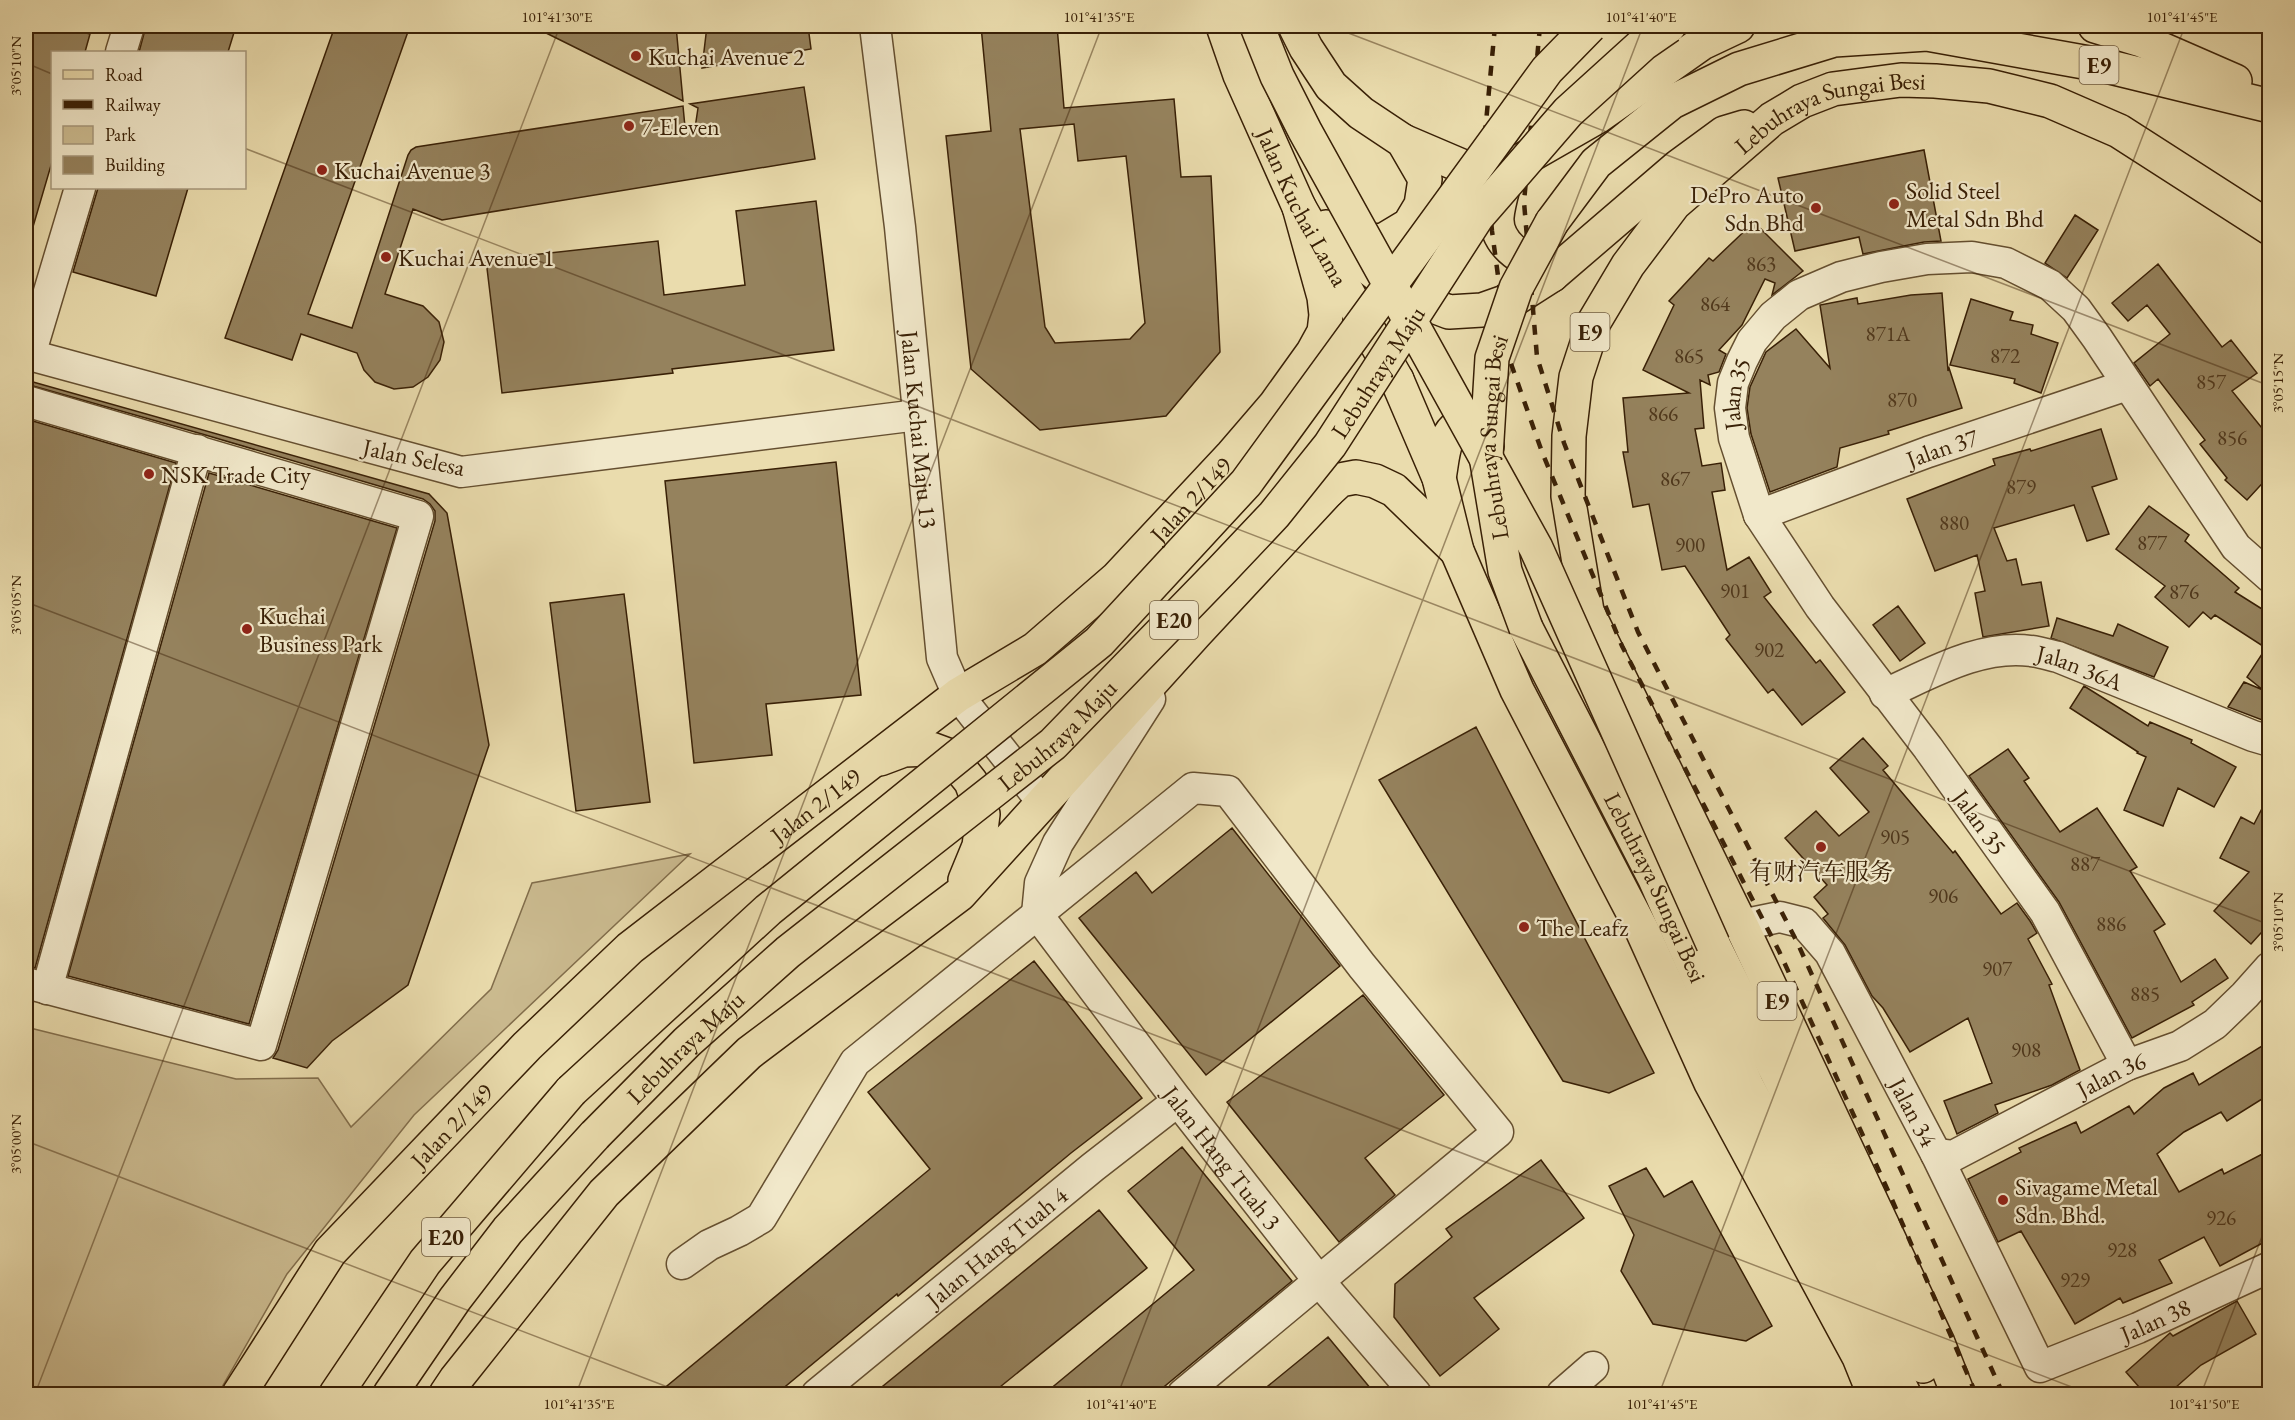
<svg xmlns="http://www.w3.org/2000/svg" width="2295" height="1420" viewBox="0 0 2295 1420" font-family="'EB Garamond','Noto Serif SC',serif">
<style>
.green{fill:#ccbc91;stroke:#826e4c;stroke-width:1.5}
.building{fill:#95825d;stroke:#392006;stroke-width:1.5;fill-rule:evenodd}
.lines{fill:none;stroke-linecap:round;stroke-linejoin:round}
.minor-casing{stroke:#654f30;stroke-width:33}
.major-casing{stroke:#392006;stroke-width:36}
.highway-casing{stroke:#392006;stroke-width:36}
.minor{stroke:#f1e8ca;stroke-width:30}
.major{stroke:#eadcad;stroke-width:33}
.highway{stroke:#eadcad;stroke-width:33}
.rail{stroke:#392006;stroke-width:4.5;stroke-dasharray:10 10;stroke-linecap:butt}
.highway-bridge-casing{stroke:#392006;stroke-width:36;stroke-linecap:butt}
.highway-bridge{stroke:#eadcad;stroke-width:33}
.ticks{fill:none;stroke:#392006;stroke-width:1.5;stroke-opacity:0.45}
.poi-dot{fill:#8f2418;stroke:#f1e8ca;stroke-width:2}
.labels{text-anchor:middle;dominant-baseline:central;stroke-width:4.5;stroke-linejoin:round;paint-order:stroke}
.number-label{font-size:21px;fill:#50381c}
.shield{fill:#f1e8ca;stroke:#705c41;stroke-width:1.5}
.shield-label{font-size:22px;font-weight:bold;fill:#392006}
.poi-label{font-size:24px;fill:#392006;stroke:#f1e8ca;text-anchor:start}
.street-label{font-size:24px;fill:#392006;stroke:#f1e8ca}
.neatline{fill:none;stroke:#392006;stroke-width:2}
.ticks-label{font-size:15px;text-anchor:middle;fill:#392006}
</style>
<rect width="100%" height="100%" fill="#eadcad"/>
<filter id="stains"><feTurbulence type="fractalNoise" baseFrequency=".00333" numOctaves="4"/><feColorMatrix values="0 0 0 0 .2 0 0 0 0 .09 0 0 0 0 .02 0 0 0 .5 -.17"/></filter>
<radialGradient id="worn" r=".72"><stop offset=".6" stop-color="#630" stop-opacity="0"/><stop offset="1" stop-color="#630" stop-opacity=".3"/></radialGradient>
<path class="green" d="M690,854L414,1115L287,1274L218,1394H26V1027L236,1079L318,1078L351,1127L491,989L532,883Z"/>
<path class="building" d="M26,26H61L90,34L85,52H52V162L30,237H26Z
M146,26H236L228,52H139Z
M335,26H410L308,314L352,328L408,155L411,150L416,147L683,106L685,127L695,128L698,108L690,104L804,87L815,159L442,220L413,209L385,294L423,306L439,322L444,342L440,360L428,377L413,387L394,389L375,382L364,370L357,353L301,334L292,360L225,338Z
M532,26H676L683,101Z
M707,26H808L811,49L702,68Z
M981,26H1057L1064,108L1174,99L1181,177L1211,176L1220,352L1166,416L1040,430L971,369L946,136L991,131ZM1074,124L1078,161L1126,156L1145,323L1130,339L1055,343L1045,327L1020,129Z
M1924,150L1941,241L1924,242L1863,254L1859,237L1795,251L1778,178Z
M98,188H188L156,296L73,272Z
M816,201L834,350L672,369L673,373L502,393L486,260L658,241L664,295L745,285L736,211Z
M2075,215L2098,230L2067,278L2045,263Z
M1754,222L1803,271L1772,295L1775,283L1765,279L1742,325L1719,350L1726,354L1719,372L1708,375L1710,385L1700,380L1704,428L1695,429L1702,466L1721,463L1725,490L1712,492L1727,570L1749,557L1771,592L1764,597L1816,663L1820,660L1845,692L1802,725L1773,689L1768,693L1726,639L1730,635L1685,566L1662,570L1649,504L1633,507L1623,452H1628L1623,398L1689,393L1643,370L1674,305L1669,301L1709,258L1713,261Z
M2158,264L2222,347L2231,340L2257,373L2232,391L2270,438V475L2247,500L2225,480L2227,478L2200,444L2205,440L2158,379L2150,386L2134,363L2170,334L2147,305L2128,321L2112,303Z
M1942,293L1948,371L1949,368L1962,408L1888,431L1889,434L1840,448L1837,467L1770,492L1751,434L1747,408L1750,387L1766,352L1796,329L1830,368L1820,305L1857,298L1858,304L1911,295Z
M1971,299L2013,312L2010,320L2033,325L2031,334L2058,343L2041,393L2014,383L2015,379L1950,365Z
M26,380L429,494L447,513L489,745L408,985L332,1041L307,1068L273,1058L278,1050L435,521V511L430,504L423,499L202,434L26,384Z
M26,419L176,463L35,968L26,966Z
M2101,429L2117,479L2092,487L2109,534L2087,541L2074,505L1994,528L2007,561L2016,559L2022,585L2041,582L2049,626L1983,637L1975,593L1985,591L1977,555L1935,571L1907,499L1995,465L1993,459L2030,449L2031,451Z
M836,462L861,695L766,704L772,755L694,763L665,481Z
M209,473L397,528L249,1024L68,976Z
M2149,506L2189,535L2185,541L2239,588L2235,592L2270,614V723L2228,707L2244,682L2263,690L2247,677L2266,648L2215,615L2211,619L2203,612L2189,627L2155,597L2165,586L2116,549Z
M624,594L650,802L576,811L550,603Z
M1898,606L1925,643L1900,661L1873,625Z
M2057,618L2113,636L2118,624L2168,647L2154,677L2051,638Z
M2084,686L2148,726L2150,722L2192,740L2191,743L2236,767L2214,807L2178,788L2163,826L2124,810L2146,757L2137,753L2138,752L2070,708Z
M1476,727L1654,1073L1609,1093L1563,1081L1379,780Z
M1863,738L1888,766L1883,770L1953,853L1955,851L2001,914L2017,903L2030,921L2037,933L2028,939L2052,984L2049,985L2080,1070L2052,1085L1995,1105L1998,1113L1957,1134L1944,1101L1992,1083L1968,1018L1910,1052L1883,1008L1872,996L1845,945L1823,918L1828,914L1814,897L1827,885L1785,838L1816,811L1839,836L1869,812L1830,768Z
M2008,749L2029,778L2024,781L2060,832L2097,808L2137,867L2130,871L2165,924L2154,931L2181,982L2215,959L2228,978L2192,1002L2194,1005L2132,1038L2059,902L1969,776Z
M2270,793V923L2251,944L2214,911L2249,872L2220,858L2241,817L2254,824Z
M1232,828L1340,966L1206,1075L1079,918L1136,872L1152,893Z
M1034,961L1142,1098L1071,1153L898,1296L897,1294L775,1395H656L930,1169L868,1092Z
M1363,995L1444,1095L1365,1158L1395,1195L1339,1242L1227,1102Z
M2270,1041V1094L2227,1121L2221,1112L2184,1132L2157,1154L2179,1192L2222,1169L2224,1174L2270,1150V1239L2220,1266L2204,1237L2159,1260L2172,1283L2123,1303L2120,1298L2075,1324L2021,1231L1998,1242L1968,1179L2021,1152L2019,1148L2076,1122L2081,1133L2129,1106L2134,1114L2164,1088L2193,1073L2199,1085Z
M1182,1147L1292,1281L1154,1395H1043L1194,1270L1128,1191Z
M1541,1160L1584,1218L1474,1298L1499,1329L1440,1376L1394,1317L1395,1284L1452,1237L1446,1229Z
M1646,1168L1664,1197L1692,1181L1772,1326L1746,1341L1653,1324L1621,1271L1634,1235L1609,1186Z
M1099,1210L1147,1268L990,1395H872Z
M2237,1301L2256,1334L2201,1365L2167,1395H2146L2126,1372L2170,1333L2173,1336Z
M1328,1337L1376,1395H1257Z"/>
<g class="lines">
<g class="minor-casing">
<g id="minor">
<path id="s1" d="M875,26L900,227L942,658L958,695L1043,803"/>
<path d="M121,52L129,26"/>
<path d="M26,354L461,472L918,415"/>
<path d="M30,355L80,188"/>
<path d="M26,401L418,516L261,1045L26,983"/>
<path id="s2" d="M1759,515L1928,452L2127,385"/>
<path id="s3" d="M1885,694C1930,674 1980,644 2031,651C2040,652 2049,655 2058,657L2253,736L2270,741"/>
<path id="s4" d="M1037,914L1178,1101L1319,1281L1416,1394"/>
<path d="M1037,914L1040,883L1058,843L1150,699"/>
<path id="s5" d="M1741,925L1780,917L1804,923L1830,953L1936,1154L2040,1367L2138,1328L2270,1267"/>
<path d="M47,989L197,450"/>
<path id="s6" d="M2127,1065L2045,912L1928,748L1820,607L1759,515L1734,438L1730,408L1733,383L1742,361L1752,341L1773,316L1799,295L1841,277L1881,267L1927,259L1972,257L2006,263L2050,285L2076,309L2097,338L2236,547L2270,577"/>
<path id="s7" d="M1936,1154L1953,1156L2127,1065L2180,1046L2215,1024L2245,995L2270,967"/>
<path d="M682,1264L709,1245L739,1231L761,1218L855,1062L1193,788L1228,791L1362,966L1498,1132L1183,1394"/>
<path id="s8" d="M817,1394L1093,1167L1178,1101"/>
<path d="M1562,1394L1593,1367"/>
</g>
</g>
<g class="major-casing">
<g id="major">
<path id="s9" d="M1223,26L1240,75L1299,207L1397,380"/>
<path d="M1295,26L1306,48L1331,86L1361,113L1403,141L1425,179L1421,205L1409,225L1384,240L1360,242L1341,234"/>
<path d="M880,759L904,750L931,749L950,756L971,782L983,814L979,846L965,880"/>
<path id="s10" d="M239,1394L330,1252L527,1046L630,948L958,695L1035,649L1117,578L1232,455L1275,405L1313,352L1324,332L1326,315L1324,297L1299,207"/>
<path d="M446,1394L456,1379L604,1193L749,1053L960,894L1196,633L1328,491"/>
</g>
</g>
<g class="highway-casing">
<g id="highway">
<path d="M2095,26L2141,40L2235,81"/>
<path d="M1403,141L1478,173L1508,168L1597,117L1702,43L1738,26"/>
<path d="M1506,176C1503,189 1498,204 1497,217C1495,248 1530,262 1552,275"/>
<path d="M1552,222L1596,163L1672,102L1739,69L1834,40L1927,34L2106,66L2270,106"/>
<path d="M1326,227L1370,269L1402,294L1449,312L1482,310L1516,298L1552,275L1679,166L1724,133L1744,127"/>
<path d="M1397,380L1439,478L1457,551L1517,690L1641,928L1711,1083L1859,1357L1874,1394"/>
<path d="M1439,478C1443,458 1442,436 1460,424L1473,431L1487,446"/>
<path d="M1328,491L1340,480L1356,477L1375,481L1394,490L1457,551"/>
<path id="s11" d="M1526,628L1655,879L1747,1086L1824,1232L1904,1394"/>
<path d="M1713,944L1923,1366"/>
<path d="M336,1394L425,1262L571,1091"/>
<path d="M390,1394L455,1299L508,1230L595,1135"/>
<path id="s12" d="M1958,1394L1938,1343L1741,925L1587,611L1568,496L1569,436L1576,377L1594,322L1628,265L1674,204L1772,119L1802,101L1833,89L1901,80L1935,81L1989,86L2050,101L2119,131L2270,228"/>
</g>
</g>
<use href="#minor" class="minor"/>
<use href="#major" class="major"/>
<use href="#highway" class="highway"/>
<path class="rail" d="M1495,26L1484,144L1492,231L1509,358L1542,452L1622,646L1779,951L1890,1195L1976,1394
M1540,26L1524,202L1537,357L1564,443L1638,632L1797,942L2003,1394"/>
<g class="highway-bridge-casing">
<g id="highway-bridge">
<path d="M1257,26L1277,76L1305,131L1536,548L1713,944"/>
<path id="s13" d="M1526,628L1505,571L1486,456L1492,358L1516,288L1552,222"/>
<path d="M571,1091L768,910L1099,642L1246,483L1547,70L1590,26"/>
<path id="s14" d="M595,1135L687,1042L788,952L1053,744L1222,570L1274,515L1330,445L1477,217L1568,112L1643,44L1669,26"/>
</g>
</g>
<use href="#highway-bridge" class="highway-bridge"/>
</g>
<path class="ticks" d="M1330,26L2270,386M26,63L52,74M244,148L2270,925M26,602L2090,1394M26,1141L686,1394M35,1394L560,26M576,1394L1102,26M1118,1394L1643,26M1659,1394L2185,26M2201,1394L2270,1216"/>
<g class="poi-dot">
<circle cx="636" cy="56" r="6"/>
<circle cx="629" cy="126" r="6"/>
<circle cx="322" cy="170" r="6"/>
<circle cx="1894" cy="204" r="6"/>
<circle cx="1816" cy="208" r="6"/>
<circle cx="386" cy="257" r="6"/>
<circle cx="149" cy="474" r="6"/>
<circle cx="247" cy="629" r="6"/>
<circle cx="1821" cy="847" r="6"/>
<circle cx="1524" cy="927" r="6"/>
<circle cx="2003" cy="1200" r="6"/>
</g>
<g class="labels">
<g class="number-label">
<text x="1761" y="263">863</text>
<text x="1715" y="303">864</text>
<text x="1888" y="333">871A</text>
<text x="1689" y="355">865</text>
<text x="2005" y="355">872</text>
<text x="2211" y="381">857</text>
<text x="1902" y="399">870</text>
<text x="1663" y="413">866</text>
<text x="2232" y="437">856</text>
<text x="1675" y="478">867</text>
<text x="2021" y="486">879</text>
<text x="1954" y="522">880</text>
<text x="2152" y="542">877</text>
<text x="1690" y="544">900</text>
<text x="1735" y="590">901</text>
<text x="2184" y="591">876</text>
<text x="1769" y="649">902</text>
<text x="1895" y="836">905</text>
<text x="2085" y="863">887</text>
<text x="1943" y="895">906</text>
<text x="2111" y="923">886</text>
<text x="1997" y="968">907</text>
<text x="2145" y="993">885</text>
<text x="2026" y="1049">908</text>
<text x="2221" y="1217">926</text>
<text x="2122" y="1249">928</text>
<text x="2075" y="1279">929</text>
</g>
<g class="shield">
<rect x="2079.5" y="46" width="39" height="38" rx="4.5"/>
<rect x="1570.5" y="313" width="39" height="38" rx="4.5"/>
<rect x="1150" y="601" width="48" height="38" rx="4.5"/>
<rect x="1757.5" y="982" width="39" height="38" rx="4.5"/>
<rect x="422" y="1218" width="48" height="38" rx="4.5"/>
</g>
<g class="shield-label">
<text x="2099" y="65">E9</text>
<text x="1590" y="332">E9</text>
<text x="1174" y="620">E20</text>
<text x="1777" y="1001">E9</text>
<text x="446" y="1237">E20</text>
</g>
<g class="poi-label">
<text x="648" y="56">Kuchai Avenue 2</text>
<text x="641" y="126">7-Eleven</text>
<text x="334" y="170">Kuchai Avenue 3</text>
<text x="1906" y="190">Solid Steel<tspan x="1906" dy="28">Metal Sdn Bhd</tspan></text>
<text x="1804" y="194" text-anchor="end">DePro Auto<tspan x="1804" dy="28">Sdn Bhd</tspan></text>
<text x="398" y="257">Kuchai Avenue 1</text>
<text x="161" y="474">NSK Trade City</text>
<text x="259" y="615">Kuchai<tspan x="259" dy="28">Business Park</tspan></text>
<text x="1821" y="871" text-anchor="middle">有财汽车服务</text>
<text x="1536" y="927">The Leafz</text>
<text x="2015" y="1186">Sivagame Metal<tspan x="2015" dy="28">Sdn. Bhd.</tspan></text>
</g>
<g class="street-label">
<text stroke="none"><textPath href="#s12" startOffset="1491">Lebuhraya Sungai Besi</textPath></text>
<text stroke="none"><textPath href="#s9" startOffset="198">Jalan Kuchai Lama</textPath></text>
<text stroke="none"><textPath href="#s14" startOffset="1098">Lebuhraya Maju</textPath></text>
<text stroke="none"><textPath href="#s6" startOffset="789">Jalan 35</textPath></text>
<text stroke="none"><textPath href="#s1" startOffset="406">Jalan Kuchai Maju 13</textPath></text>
<text stroke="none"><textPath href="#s13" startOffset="196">Lebuhraya Sungai Besi</textPath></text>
<text stroke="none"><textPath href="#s2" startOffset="195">Jalan 37</textPath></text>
<text transform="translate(414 457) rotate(12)">Jalan Selesa</text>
<text stroke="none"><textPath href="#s10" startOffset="1316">Jalan 2/149</textPath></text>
<text stroke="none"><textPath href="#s3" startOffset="206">Jalan 36A</textPath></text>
<text stroke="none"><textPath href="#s14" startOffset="612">Lebuhraya Maju</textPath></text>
<text stroke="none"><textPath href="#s10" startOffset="830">Jalan 2/149</textPath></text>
<text transform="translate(1980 822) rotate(54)">Jalan 35</text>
<text stroke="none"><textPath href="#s11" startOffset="290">Lebuhraya Sungai Besi</textPath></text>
<text stroke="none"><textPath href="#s14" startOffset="126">Lebuhraya Maju</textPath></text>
<text stroke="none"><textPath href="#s7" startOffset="195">Jalan 36</textPath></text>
<text stroke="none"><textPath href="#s5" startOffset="284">Jalan 34</textPath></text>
<text stroke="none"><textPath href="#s10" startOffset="344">Jalan 2/149</textPath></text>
<text stroke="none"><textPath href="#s4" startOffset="306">Jalan Hang Tuah 3</textPath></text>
<text stroke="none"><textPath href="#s8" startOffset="232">Jalan Hang Tuah 4</textPath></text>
<text stroke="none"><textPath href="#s5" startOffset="693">Jalan 38</textPath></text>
</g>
</g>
<rect width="2295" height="1420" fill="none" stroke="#eadcad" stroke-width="66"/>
<rect x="51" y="51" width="195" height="138" fill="#f1e8ca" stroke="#a7987c" stroke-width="1.5"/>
<rect x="63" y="70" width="30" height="9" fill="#eadcad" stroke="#a7987c" stroke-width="1.5"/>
<text x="105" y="81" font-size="18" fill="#392006">Road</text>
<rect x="63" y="100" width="30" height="9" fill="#392006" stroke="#a7987c" stroke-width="1.5"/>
<text x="105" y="111" font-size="18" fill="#392006">Railway</text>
<rect x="63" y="126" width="30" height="18" fill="#ccbc91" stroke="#a7987c" stroke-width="1.5"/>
<text x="105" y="141" font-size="18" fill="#392006">Park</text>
<rect x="63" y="156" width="30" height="18" fill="#95825d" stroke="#a7987c" stroke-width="1.5"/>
<text x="105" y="171" font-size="18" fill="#392006">Building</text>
<rect x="33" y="33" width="2229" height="1354" class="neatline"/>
<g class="ticks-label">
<text x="557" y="22">101°41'30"E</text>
<text x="1099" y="22">101°41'35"E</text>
<text x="1641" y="22">101°41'40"E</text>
<text x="2182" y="22">101°41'45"E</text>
<text transform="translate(16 66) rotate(-90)" y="5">3°05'10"N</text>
<text transform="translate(2278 383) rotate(-90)" y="5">3°05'15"N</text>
<text transform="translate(16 605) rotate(-90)" y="5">3°05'05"N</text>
<text transform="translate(2278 922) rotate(-90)" y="5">3°05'10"N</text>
<text transform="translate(16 1144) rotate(-90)" y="5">3°05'00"N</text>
<text x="579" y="1409">101°41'35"E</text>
<text x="1121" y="1409">101°41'40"E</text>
<text x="1662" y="1409">101°41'45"E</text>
<text x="2204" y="1409">101°41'50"E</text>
</g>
<rect width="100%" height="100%" filter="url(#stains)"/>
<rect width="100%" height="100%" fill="url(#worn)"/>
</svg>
